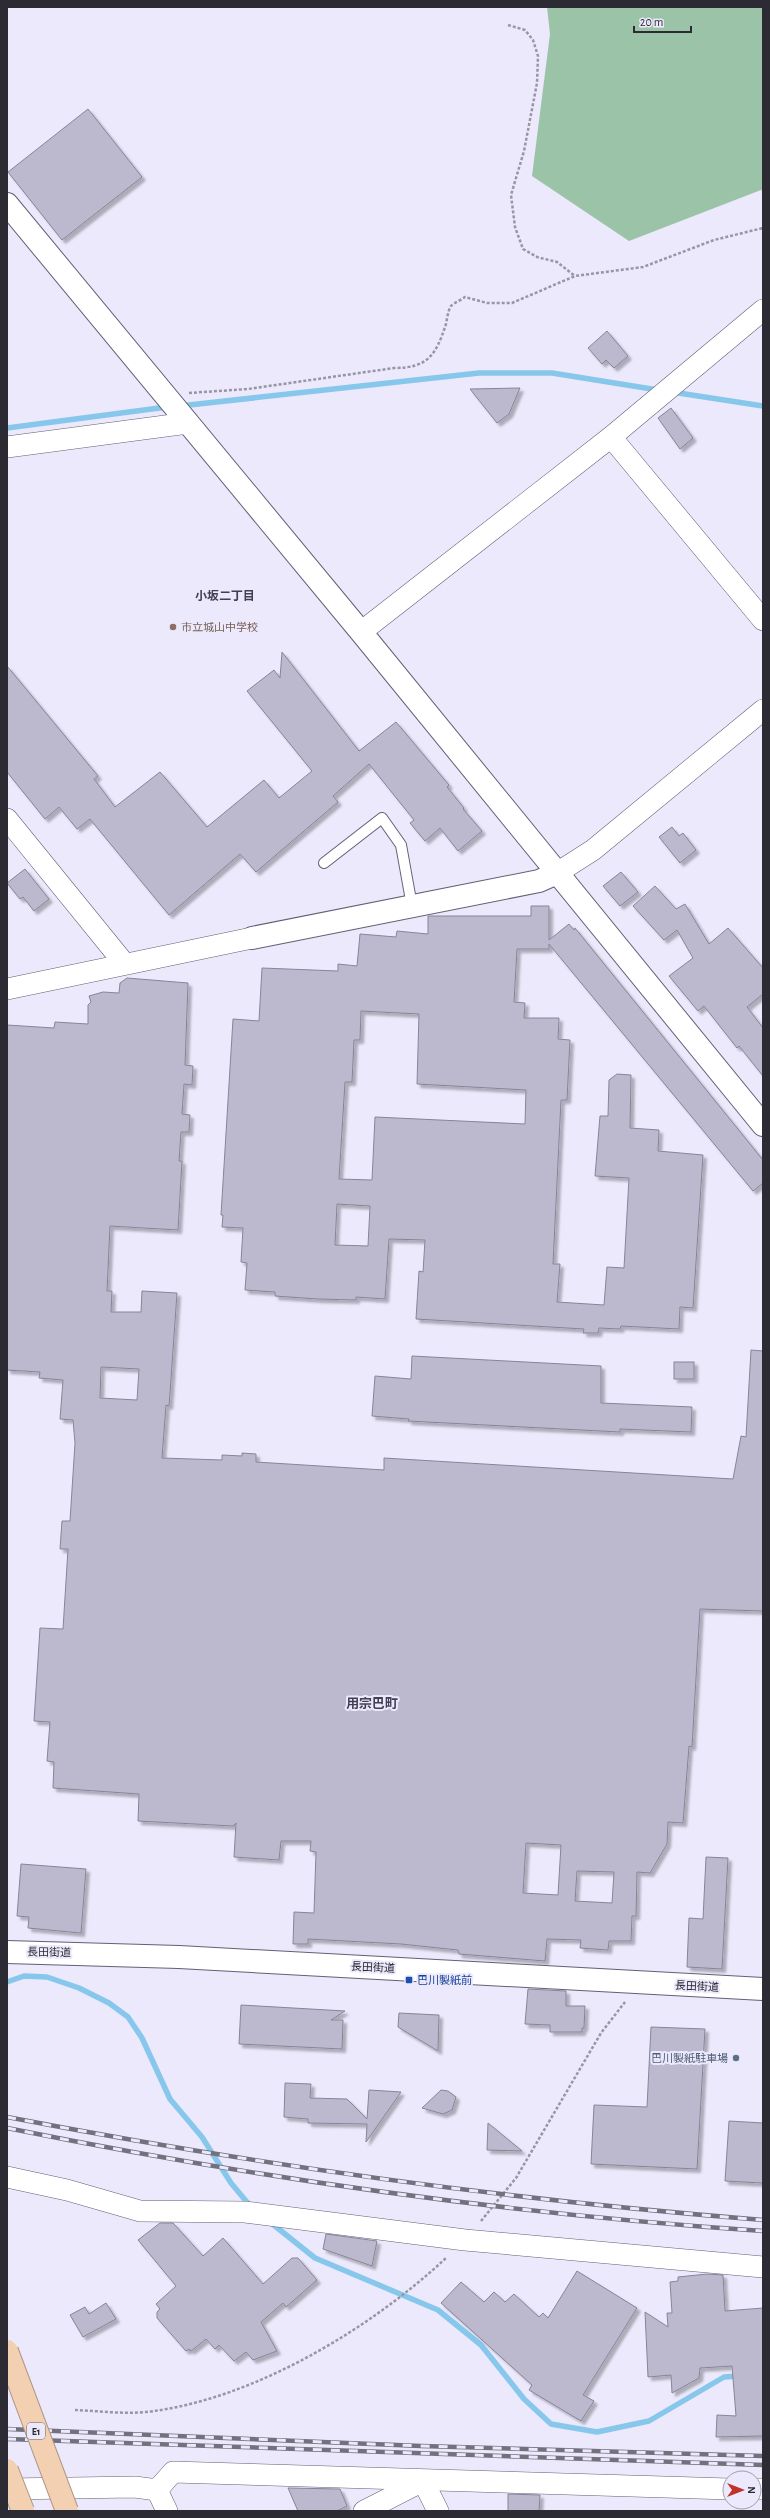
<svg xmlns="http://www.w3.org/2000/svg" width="770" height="2518" font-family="'Alegreya Sans','Noto Sans JP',sans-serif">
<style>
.green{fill:#9bc3a7}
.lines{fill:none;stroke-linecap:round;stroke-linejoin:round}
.stream{stroke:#86c7eb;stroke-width:5.5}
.building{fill:#bcb9cf;stroke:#878499;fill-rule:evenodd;filter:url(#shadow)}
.service-casing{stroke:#626074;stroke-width:12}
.minor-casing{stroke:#626074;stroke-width:22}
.tertiary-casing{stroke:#626074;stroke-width:24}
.secondary-casing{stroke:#626074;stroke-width:24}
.path{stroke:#9896a4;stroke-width:2.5;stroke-dasharray:3 2;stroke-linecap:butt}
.service{stroke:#fff;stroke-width:10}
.minor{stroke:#fff;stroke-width:21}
.tertiary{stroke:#fff;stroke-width:22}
.secondary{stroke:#fff;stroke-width:22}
.rail-casing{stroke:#72717d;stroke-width:4.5}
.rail{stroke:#ebe9fb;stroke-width:3;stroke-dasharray:9;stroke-linecap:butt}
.motorway-bridge-casing{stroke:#ad9685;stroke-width:24;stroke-linecap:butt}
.motorway-bridge{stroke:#f3d0b1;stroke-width:22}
.education-dot{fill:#8d6e63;stroke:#ebe9fb;stroke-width:1.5}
.transit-dot{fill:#1a4fb4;stroke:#ebe9fb;stroke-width:1.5}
.service-dot{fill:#5c6f8a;stroke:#ebe9fb;stroke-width:1.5}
.labels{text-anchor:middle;stroke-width:4;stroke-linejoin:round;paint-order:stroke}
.shield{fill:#ebe9fb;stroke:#656470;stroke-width:1}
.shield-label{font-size:10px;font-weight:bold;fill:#2c2b34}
.education-label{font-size:11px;fill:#785e54;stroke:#ebe9fb;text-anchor:start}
.street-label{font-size:11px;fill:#2c2b34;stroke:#ebe9fb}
.transit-label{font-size:11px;fill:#164399;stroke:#ebe9fb;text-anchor:start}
.service-label{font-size:11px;fill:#4e5e75;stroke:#ebe9fb;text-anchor:end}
.neighbourhood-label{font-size:12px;font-weight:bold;fill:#423f52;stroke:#ebe9fb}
.quarter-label{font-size:13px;font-weight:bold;fill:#423f52;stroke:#ebe9fb}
</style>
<defs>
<filter id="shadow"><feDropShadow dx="3.5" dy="3.5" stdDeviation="1" flood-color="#0004"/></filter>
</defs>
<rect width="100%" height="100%" fill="#ebe9fb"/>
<polygon class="green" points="547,7 763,7 763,191 761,190 629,241 532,176 550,34"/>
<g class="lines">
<g class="stream">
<polyline points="672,392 763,406"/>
<polyline points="180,406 479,373 552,373 658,390"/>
<polyline points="7,428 167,407"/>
<polyline points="7,1982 24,1976 47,1977 79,1988 109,2003 128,2017 142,2038 170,2099 202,2137 231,2183 251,2207"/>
<polyline points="270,2222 315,2258 438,2310 481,2345 524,2399 551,2424 597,2432 649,2421 724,2377 739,2376"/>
</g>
</g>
<g class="building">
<polygon points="88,109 142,177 62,240 8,172"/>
<polygon points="607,331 628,356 614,368 606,360 602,364 588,348"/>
<polygon points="520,388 509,414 497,423 470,389"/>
<polygon points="671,408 693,438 680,449 658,418"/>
<polygon points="282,652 359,751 396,722 449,785 447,787 464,808 463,809 482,831 458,851 440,828 425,841 410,823 414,820 369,764 333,796 338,802 256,872 240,854 169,915 90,819 77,829 59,807 45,819 7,772 7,666 98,776 94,779 115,807 160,772 207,827 264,780 279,798 312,771 247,691 274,670 280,678"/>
<polygon points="672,827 679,836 683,833 696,850 680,863 659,837"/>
<polygon points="25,869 49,899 34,911 23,897 20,899 7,883"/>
<polygon points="621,872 638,892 620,906 603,886"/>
<polygon points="655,886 676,909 685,904 709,944 728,928 763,968 763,994 747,1007 763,1028 763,1076 739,1046 737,1048 704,1006 698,1011 669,976 693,958 677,930 664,940 633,906"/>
<path d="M531 906H549V940L569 924 574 930 575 928 763 1160V1183L753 1191 549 944V949H517L514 1002 525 1003 524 1018H559L558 1039 570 1040 567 1100H561L553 1264H560L557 1302 604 1305 607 1267 624 1268 629 1178 595 1176 600 1116H608L609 1080 617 1074 631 1075 630 1128 659 1130 658 1151 703 1155 693 1308 680 1307 679 1329 621 1326 620 1329 599 1328 598 1333H583L584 1329 416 1319 419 1271 423 1272 425 1240 389 1239 385 1299 356 1297V1300L318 1299 275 1296V1292L245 1290 247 1263 241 1262 243 1228 222 1227 223 1215H221L233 1019 259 1021 262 968 338 971V964L357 966 360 934 396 937 397 931 428 934V916H531ZM361 1011 419 1014 417 1084 526 1090 525 1124 375 1117 372 1180 339 1179 345 1082H352L354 1040H360ZM337 1204 370 1206 368 1246 335 1245Z"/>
<path d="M127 978 188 983 185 1065 193 1066 192 1085 184 1084 182 1114 190 1115 189 1132H181L179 1161H182L178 1230 110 1226 107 1291H112L111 1312H141L142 1291 177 1293 170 1393 169 1406 166 1405 162 1458 222 1460V1455L242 1456V1453L256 1454V1462L384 1470V1458L733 1479 741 1436 746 1437 751 1350 763 1351V1611L700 1609 692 1747 689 1746 683 1823 668 1822 667 1844 650 1873 637 1872 636 1916H632L631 1941H609L608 1950 580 1948 581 1940 547 1939 545 1961 459 1954 458 1950 401 1944 308 1939V1944H293L294 1912 314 1913 316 1852 310 1851 311 1841H281L279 1860 234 1857 236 1823 233 1826 138 1821 139 1794 53 1788 54 1762 47 1761 50 1722 34 1721 40 1628 63 1629 68 1549H60L62 1521H70L75 1443 73 1420 60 1419 63 1380 39 1378 40 1372 7 1370V1025L54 1028 55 1022 88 1024V1005L91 1002 89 996 103 992 119 993 120 983ZM101 1367 139 1369 137 1400 100 1398ZM526 1843 561 1845 558 1895 523 1893ZM577 1871 614 1872 612 1903 575 1901Z"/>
<polygon points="412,1356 601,1366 601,1403 692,1407 691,1432 620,1429 620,1432 408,1421 409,1419 372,1416 375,1376 411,1379"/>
<rect x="674" y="1362" width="20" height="17"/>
<polygon points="706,1857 728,1858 722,1969 687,1967 689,1918 703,1919"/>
<polygon points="21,1864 86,1869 81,1933 28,1928 29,1917 17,1916"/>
<polygon points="528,1989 566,1991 566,2006 585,2006 584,2028 582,2028 582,2032 550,2032 550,2025 525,2024"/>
<polygon points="241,2005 345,2011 331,2020 343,2020 342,2049 239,2044"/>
<polygon points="399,2013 439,2015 438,2051 398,2027"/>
<polygon points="651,2027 705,2029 697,2169 591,2164 594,2105 647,2107"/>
<polygon points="285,2083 311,2084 310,2098 347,2099 367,2119 369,2090 401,2092 366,2142 367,2124 308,2123 308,2119 284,2117"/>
<polygon points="441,2090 448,2091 456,2097 452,2110 443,2114 422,2108"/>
<polygon points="729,2121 763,2123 763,2183 725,2181"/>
<polygon points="488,2123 522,2151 487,2150"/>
<polygon points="160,2223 173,2223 203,2256 223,2238 263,2284 292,2258 298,2258 317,2280 286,2307 283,2303 261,2322 277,2351 253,2360 246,2352 234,2361 219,2345 215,2349 206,2339 191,2351 189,2349 186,2351 157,2318 157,2312 160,2309 156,2304 176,2286 138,2240"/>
<polygon points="326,2234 377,2241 372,2266 323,2249"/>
<polygon points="577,2271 637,2308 583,2395 594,2401 581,2421 529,2390 532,2385 441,2303 461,2282 484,2302 494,2292 505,2302 514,2294 539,2317 543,2313 548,2318"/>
<polygon points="707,2274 723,2275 725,2311 763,2308 763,2436 716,2437 717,2415 736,2416 732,2366 700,2368 699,2378 672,2393 671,2375 648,2377 645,2312 668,2327 667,2313 672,2313 670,2282 678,2281 678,2277"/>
<polygon points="106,2303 116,2319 83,2337 70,2315 85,2307 89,2314"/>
<polygon points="288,2488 340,2489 347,2506 337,2511 298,2511"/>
<polygon points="508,2494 540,2495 539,2511 508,2511"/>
</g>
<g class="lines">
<defs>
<polyline id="service" points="324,863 382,818 401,845 412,906"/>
<g id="minor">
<polyline points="611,437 763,620"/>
<polyline points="7,447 188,423"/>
<polyline points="361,632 611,437 763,310"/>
<polyline points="7,819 124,963"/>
<polyline points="557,873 593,850 763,710"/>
<polyline points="7,989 252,938"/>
<polyline points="7,2177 67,2190 140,2211 245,2212 465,2240 763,2267"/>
<polyline points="7,2489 135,2487 157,2490 173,2472 730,2489"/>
<polyline points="754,2489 763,2489"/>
<polyline points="157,2490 167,2511"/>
<polyline points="364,2511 423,2481 438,2511"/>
</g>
<g id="tertiary">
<polyline points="7,204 361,632 763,1125"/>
<polyline points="252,938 539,881 557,873"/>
</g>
<polyline id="secondary" points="7,1952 179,1957 763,1989"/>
</defs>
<use href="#service" class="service-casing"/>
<use href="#minor" class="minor-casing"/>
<use href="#tertiary" class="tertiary-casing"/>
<use href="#secondary" class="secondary-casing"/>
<g class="path">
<polyline points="508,25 525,30 533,40 538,56 537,83 524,151 511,195 515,227 523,249 537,257 557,262 575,276"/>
<path d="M189 393 248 389 394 368C428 368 436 355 446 324 447 319 448 310 451 306 454 303 461 300 465 297L487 303H512L575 276 643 267 714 240 763 228"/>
<polyline points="481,2221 516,2178 601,2033 625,2002"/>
<path d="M75 2410C101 2411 128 2415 154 2411 257 2397 371 2328 446 2258"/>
</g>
<use href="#service" class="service"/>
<use href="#minor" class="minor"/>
<use href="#tertiary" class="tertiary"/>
<use href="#secondary" class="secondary"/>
<defs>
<g id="rail">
<path d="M7 2117C257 2165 509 2200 763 2220"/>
<path d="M7 2128C256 2178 510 2214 763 2231"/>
<polyline points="7,2429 421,2446 763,2456"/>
<polyline points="7,2439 763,2465"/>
</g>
</defs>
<use href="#rail" class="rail-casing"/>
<use href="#rail" class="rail"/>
<defs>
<g id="motorway-bridge">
<polyline points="7,2351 67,2511"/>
<polyline points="7,2470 23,2511"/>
</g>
</defs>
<use href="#motorway-bridge" class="motorway-bridge-casing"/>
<use href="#motorway-bridge" class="motorway-bridge"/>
</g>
<circle class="education-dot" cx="173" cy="627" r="4"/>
<rect class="transit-dot" x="405" y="1976" width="8" height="8" rx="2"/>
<circle class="service-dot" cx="736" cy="2058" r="4"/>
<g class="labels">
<rect class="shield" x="27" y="2423" width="18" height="16" rx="3"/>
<g class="shield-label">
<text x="36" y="2435">E1</text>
</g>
<g class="education-label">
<text x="181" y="631">市立城山中学校</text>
</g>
<g class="street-label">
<text transform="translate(49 1952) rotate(1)" y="4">長田街道</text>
<text transform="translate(373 1967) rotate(3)" y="4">長田街道</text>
<text transform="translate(697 1986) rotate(3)" y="4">長田街道</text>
</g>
<g class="transit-label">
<text x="417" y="1984">巴川製紙前</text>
</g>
<g class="service-label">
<text x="728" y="2062">巴川製紙駐車場</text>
</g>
<g class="neighbourhood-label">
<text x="225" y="600">小坂二丁目</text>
</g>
<g class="quarter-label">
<text x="372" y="1708">用宗巴町</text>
</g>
</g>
<rect width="770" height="2518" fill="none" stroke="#2c2b34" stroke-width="16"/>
<g transform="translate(742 2490) rotate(90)"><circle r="19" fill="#ebe9fb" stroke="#9f9dab"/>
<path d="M0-3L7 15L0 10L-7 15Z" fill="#c1332a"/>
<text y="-6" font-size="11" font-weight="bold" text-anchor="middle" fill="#2c2b34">N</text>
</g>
<path d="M634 26v6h57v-6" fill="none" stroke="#2c2b34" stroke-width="2"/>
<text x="640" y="26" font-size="12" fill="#2c2b34" stroke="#ebe9fb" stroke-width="3" paint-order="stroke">20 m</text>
</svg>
